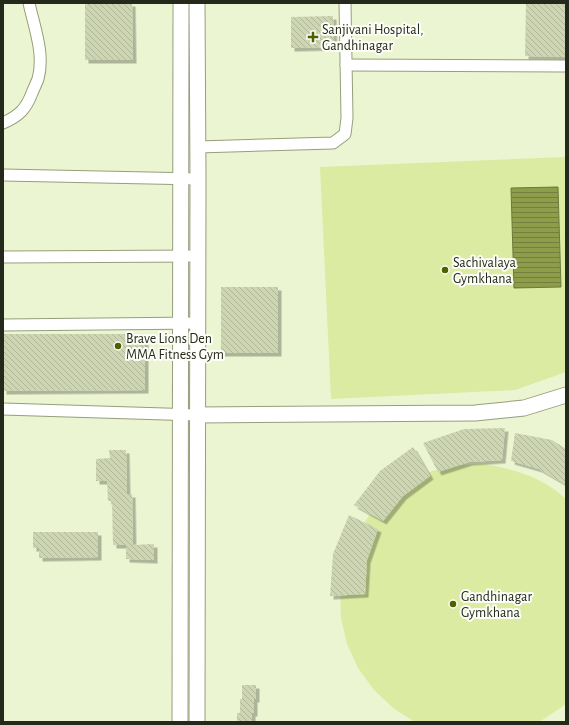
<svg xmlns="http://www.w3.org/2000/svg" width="569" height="725" font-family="'Alegreya Sans',sans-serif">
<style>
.park{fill:#dbeba2}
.water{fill:url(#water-rules);stroke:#6e7a3c}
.building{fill:url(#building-back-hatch);filter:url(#shadow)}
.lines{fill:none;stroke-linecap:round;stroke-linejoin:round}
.street-casing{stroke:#969e7c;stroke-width:13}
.secondary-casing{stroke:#969e7c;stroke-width:17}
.street{stroke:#fff;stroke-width:11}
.secondary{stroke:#fff;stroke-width:15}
.poi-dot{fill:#515f00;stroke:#fcfef7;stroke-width:1.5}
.labels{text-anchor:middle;stroke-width:4;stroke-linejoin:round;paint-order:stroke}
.poi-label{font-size:14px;fill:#25291b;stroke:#fcfef7;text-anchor:start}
</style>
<defs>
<pattern id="water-rules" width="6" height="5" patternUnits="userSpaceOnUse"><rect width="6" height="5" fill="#8d9d4a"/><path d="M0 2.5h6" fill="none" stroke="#73803d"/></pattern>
<pattern id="building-back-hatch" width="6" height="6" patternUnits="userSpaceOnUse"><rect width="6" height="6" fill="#cdd5b2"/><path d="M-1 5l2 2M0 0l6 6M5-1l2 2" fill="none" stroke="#b0b798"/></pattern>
<filter id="shadow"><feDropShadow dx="3.5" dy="3.5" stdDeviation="0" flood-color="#0004"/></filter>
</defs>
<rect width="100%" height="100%" fill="#ecf5d1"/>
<g class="park">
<polygon points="566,157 566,372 515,390 331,399 320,167"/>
<path d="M485 464C516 470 542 477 566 499V704L544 719 538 722H415L393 708 374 690 358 668 347 644 341 618 340 591 354 540 368 517 386 497 408 482 432 471 458 465Z"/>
</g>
<polygon class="water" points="558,187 561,287 514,288 511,188"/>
<g class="building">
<polygon points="85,3 132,3 133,60 85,60"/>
<polygon points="526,3 566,3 566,57 525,56"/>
<polygon points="333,16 334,47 291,48 291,17"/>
<rect x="221" y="287" width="57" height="66"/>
<polygon points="3,334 145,334 145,390 3,391"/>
<polygon points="505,428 502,460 469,462 438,472 423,443 464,429"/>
<polygon points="515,433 552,440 566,449 566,482 565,484 539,469 511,461"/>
<polygon points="413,447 430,476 403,496 383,521 354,505 380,471"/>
<polygon points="109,450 126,450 127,494 132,494 133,545 154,544 154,560 126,559 126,545 113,545 112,501 108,501 107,481 96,481 96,459 110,458"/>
<polygon points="349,515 378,529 367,560 365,594 330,596 333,554"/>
<polygon points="33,532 98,532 98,557 39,558 39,548 33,548"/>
<polygon points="242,685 256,685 256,699 254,699 254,713 252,713 252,722 237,722 237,713 240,713 240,699 242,699"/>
</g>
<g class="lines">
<defs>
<g id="street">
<polyline points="346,65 566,66"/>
<path d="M3 123C19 116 26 109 32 93 34 88 36 84 38 79 45 54 34 27 29 3"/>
<polyline points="198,147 333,143 345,134 347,118 345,3"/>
<polyline points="3,175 198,179"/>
<polyline points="3,257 198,256"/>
<polyline points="3,325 198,323"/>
<polyline points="3,409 197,415"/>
</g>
<g id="secondary">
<polyline points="197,3 198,179 197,722"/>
<polyline points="197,415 475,413 524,408 566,395"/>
<polyline points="180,722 181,3"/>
</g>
</defs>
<use href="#street" class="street-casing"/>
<use href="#secondary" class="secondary-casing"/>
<use href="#street" class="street"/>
<use href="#secondary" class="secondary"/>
</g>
<g class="poi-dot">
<path d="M311 31h4v4h4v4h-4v4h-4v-4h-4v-4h4z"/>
<circle cx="445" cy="270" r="4"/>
<circle cx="118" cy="346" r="4"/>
<circle cx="453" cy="604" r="4"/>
</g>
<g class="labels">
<g class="poi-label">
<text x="322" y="34">Sanjivani Hospital,<tspan x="322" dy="16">Gandhinagar</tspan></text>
<text x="453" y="267">Sachivalaya<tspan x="453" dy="16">Gymkhana</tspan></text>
<text x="126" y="343">Brave Lions Den<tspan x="126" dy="16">MMA Fitness Gym</tspan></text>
<text x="461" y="601">Gandhinagar<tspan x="461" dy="16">Gymkhana</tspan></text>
</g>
</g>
<rect width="569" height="725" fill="none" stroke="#25291b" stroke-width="8"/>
</svg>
